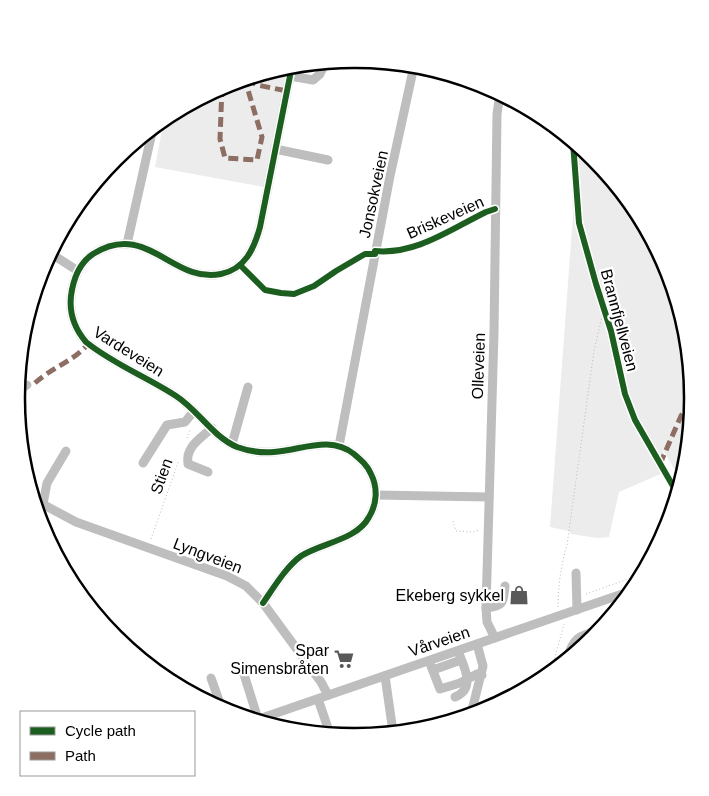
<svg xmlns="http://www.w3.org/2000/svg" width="709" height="796" font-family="Helvetica,sans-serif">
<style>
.green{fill:#ececec}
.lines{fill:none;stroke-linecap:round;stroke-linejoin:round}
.path{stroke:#b9b9b9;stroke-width:1;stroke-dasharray:1 2.5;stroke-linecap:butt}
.minor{stroke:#bebebe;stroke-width:9}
.quiet{stroke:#8d6e63;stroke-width:5;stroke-dasharray:10 5;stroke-linecap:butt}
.cycleway-casing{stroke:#fff;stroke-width:9}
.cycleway{stroke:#1b5e20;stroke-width:6}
.labels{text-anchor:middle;stroke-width:4.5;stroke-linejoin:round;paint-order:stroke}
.street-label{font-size:16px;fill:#000;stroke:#fff}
.poi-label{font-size:16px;fill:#000;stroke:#fff;text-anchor:end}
.rim{fill:none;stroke:#000;stroke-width:2.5}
</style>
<rect width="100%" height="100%" fill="#fff"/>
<g class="green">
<polygon points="296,65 269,188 155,167 164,120 181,111 181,109 225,85 289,66"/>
<polygon points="570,139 594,159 636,210 667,269 686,332 693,398 686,464 681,481 662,448 665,456 663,473 619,492 609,537 597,538 571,534 569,531 550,527 573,215"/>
</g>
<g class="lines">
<g class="path">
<polyline points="187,438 190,430"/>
<polyline points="453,521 456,531 473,532 479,530"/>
<polyline points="151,539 179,460"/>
<polyline points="586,594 642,574"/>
<path d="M558 607C558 586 561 565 567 545L594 351 604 308"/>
<polyline points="551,672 564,624"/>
</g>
<g class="minor">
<polyline points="290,76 313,80 320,74 325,63"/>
<polyline points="275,149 328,160"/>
<polyline points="127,244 153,128"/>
<polyline points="50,253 78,271"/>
<polyline points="17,391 27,385"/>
<polyline points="232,444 248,387"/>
<polyline points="339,446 390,176 414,66"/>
<polyline points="143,463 167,425 185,422 194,411"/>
<path d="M208 472 188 464C185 447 201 438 212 428"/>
<polyline points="376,495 489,497"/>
<polyline points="33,499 76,522 227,576 246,586 263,603 321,682 328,695"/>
<polyline points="43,504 47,483 66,451"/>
<polyline points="576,573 577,610"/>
<path d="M263 603C274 587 286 567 301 556 321 543 357 540 369 517 377 504 378 488 371 474 367 465 361 460 354 454 330 435 302 450 274 452 262 453 248 451 237 447 213 437 198 410 176 396 147 377 113 364 86 342 74 328 69 314 71 296 73 280 78 264 93 254 147 220 172 284 221 274 245 269 254 249 260 227L292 66"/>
<path d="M486 608C504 606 503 603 505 586"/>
<polyline points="495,638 487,622 486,608 494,332 497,114 500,94"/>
<polyline points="127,646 127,647"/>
<path d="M567 659C573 639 578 635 599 631"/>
<polyline points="431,666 440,689 460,683 477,674 482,675"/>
<polyline points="242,668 258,719"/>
<polyline points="433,670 461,660"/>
<polyline points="385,676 393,732"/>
<polyline points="211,678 222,709"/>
<path d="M455 697C477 688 463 665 458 651"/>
<polyline points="318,699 330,734"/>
<polyline points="471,714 483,666 477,644"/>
<polyline points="256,720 631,591"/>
</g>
<g class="quiet">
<polyline points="247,79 257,85 287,91"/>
<polyline points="222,87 220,139 225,158 257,160 262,137 245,80"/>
<path d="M35 383C51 368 74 361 88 344"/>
<polyline points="660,464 681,416 693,398"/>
</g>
<defs>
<g id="cycleway">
<polyline points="573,142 579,223 596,284 611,331 625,394 635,420 677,493"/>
<path d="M375 251C416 255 451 229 486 212L495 209"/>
<polyline points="240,265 265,290 281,293 294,294 314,286 336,271 365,254 375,254"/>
<path d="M263 603C274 587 286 567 301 556 321 543 357 540 369 517 377 504 378 488 371 474 367 465 361 460 354 454 330 435 302 450 274 452 262 453 248 451 237 447 213 437 198 410 176 396 147 377 113 364 86 342 74 328 69 314 71 296 73 280 78 264 93 254 147 220 172 284 221 274 245 269 254 249 260 227L292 66"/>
</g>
</defs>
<use href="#cycleway" class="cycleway-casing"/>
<use href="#cycleway" class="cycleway"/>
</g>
<defs>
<symbol id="shop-bare" viewBox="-9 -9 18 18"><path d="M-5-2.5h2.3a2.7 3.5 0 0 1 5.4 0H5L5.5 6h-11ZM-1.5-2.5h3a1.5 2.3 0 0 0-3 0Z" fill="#595959" stroke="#fff" stroke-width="2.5" paint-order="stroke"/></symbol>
<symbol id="supermarket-bare" viewBox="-9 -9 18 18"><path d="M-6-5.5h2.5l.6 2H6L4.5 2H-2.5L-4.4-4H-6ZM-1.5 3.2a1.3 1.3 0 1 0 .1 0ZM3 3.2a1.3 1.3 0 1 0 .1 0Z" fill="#595959" stroke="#fff" stroke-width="2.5" paint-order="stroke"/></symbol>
</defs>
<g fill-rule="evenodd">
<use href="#shop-bare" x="505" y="581" width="28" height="28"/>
<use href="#supermarket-bare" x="330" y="645" width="28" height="28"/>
</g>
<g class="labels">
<g class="street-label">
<text transform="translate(373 194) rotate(-78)" y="6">Jonsokveien</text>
<text transform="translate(445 217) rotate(-24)" y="6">Briskeveien</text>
<text transform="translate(620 320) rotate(75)" y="6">Brannfjellveien</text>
<text transform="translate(129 351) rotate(32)" y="6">Vardeveien</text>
<text transform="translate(478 366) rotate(-88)" y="6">Olleveien</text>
<text transform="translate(161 476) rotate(-70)" y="6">Stien</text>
<text transform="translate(208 555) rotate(21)" y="6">Lyngveien</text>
<text transform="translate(439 641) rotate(-19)" y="6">Vårveien</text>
</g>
<g class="poi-label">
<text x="504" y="601">Ekeberg sykkel</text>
<text x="329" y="656">Spar<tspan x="329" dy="18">Simensbråten</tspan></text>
</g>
</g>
<path d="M0 0H709V796H0ZM354 68H355A329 329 0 0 1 684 397V399A329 329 0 0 1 355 728H354A329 329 0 0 1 25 399V397A329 329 0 0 1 354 68Z" fill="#fff" fill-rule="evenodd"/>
<path class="rim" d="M354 68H355A329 329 0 0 1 684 397V399A329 329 0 0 1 355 728H354A329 329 0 0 1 25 399V397A329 329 0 0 1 354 68Z"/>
<rect x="20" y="711" width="175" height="65" fill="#ffffff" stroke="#999999"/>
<rect x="30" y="727" width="25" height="8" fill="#1b5e20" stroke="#999999"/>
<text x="65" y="736" font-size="15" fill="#000000">Cycle path</text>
<rect x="30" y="752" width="25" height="8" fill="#8d6e63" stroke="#999999"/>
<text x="65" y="761" font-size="15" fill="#000000">Path</text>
</svg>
